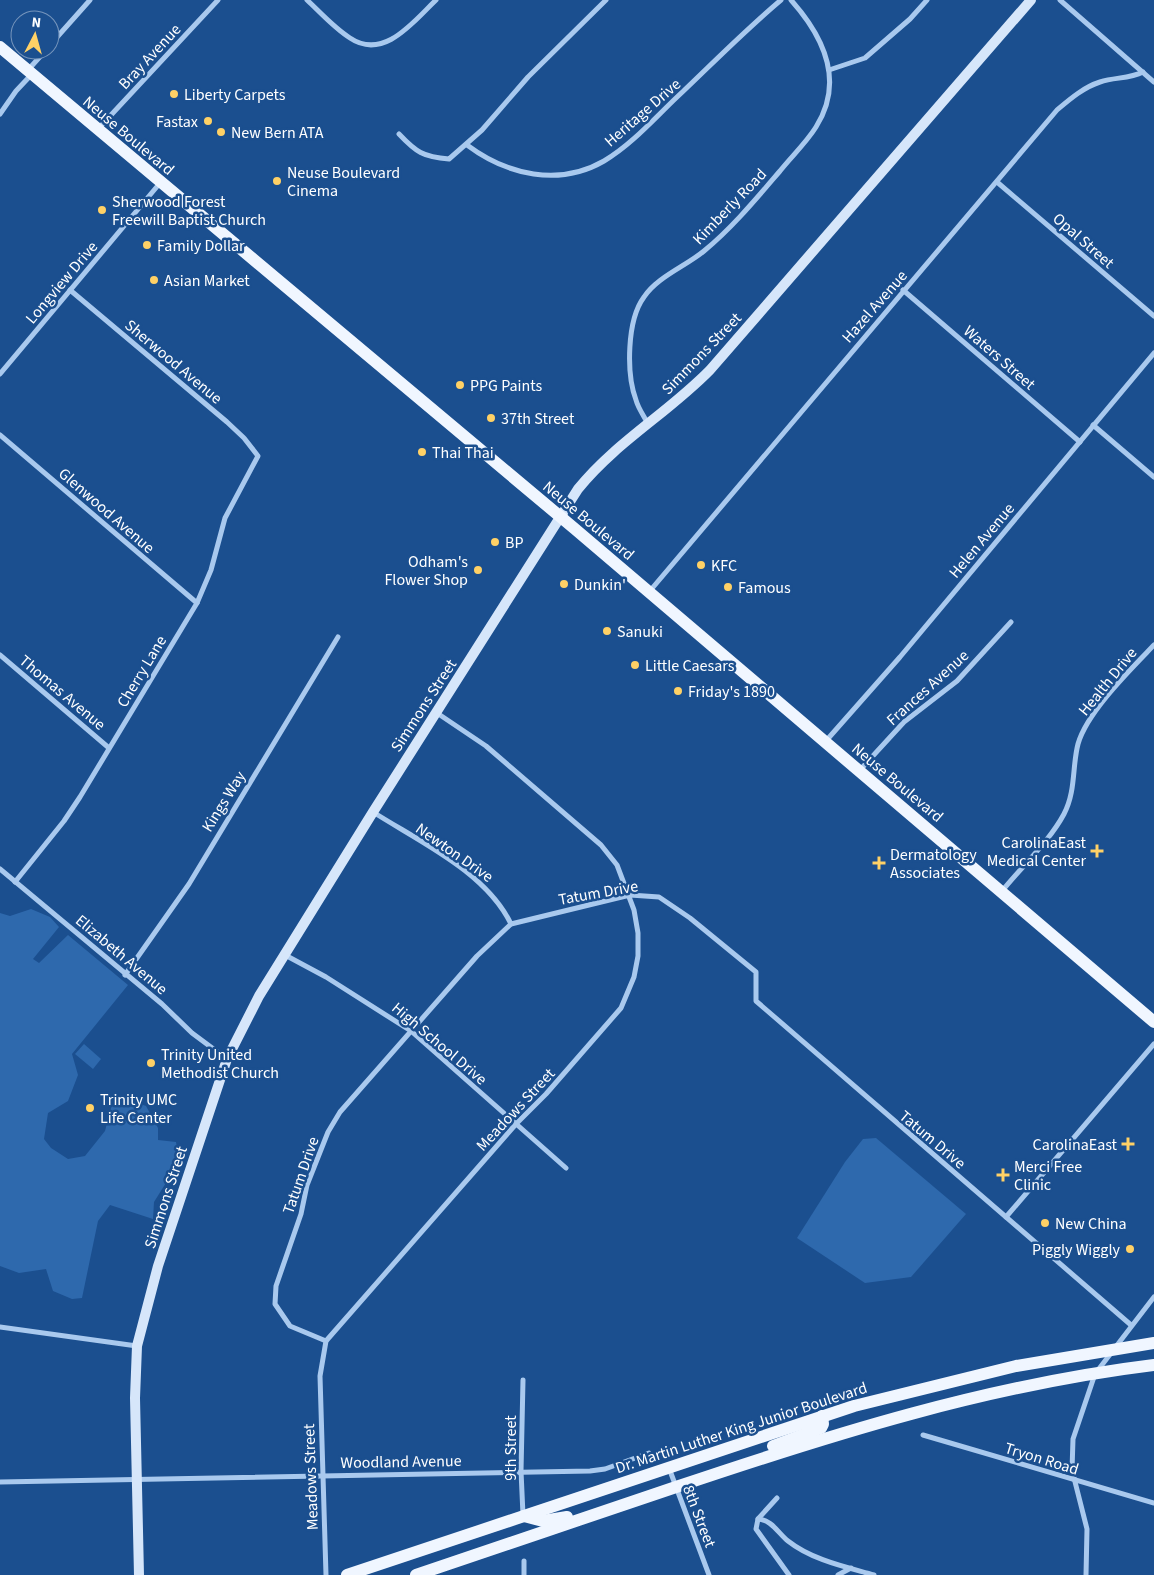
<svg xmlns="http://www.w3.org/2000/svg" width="1154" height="1575" font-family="'Source Sans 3',sans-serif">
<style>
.green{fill:#2e69ad}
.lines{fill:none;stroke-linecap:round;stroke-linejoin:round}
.street{stroke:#a9c9ee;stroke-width:5}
.secondary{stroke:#d6e6fa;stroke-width:10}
.primary{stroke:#f0f6ff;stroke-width:12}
.poi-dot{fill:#ffd166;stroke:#1b4f8f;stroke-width:2}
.labels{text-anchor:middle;stroke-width:5;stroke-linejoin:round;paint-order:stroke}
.street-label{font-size:16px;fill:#fff;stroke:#1b4f8f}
.poi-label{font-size:16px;fill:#fff;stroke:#1b4f8f;text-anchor:start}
</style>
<rect width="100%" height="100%" fill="#1b4f8f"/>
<g class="green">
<polygon points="31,909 50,917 59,927 33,959 39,963 68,935 128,985 72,1054 78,1075 68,1101 48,1113 44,1139 51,1148 68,1159 85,1156 105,1131 112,1104 125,1098 146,1106 158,1128 158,1140 176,1142 179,1162 154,1202 153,1219 110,1205 98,1221 82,1298 72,1299 53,1291 46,1269 19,1273 0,1266 0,913 10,916"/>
<polygon points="84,1044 101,1059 93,1069 75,1054"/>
<polygon points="876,1138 966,1214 911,1277 865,1283 797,1238 845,1162 863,1139"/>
</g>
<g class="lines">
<g class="street">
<path d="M307 0C320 12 334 28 350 38 384 61 414 21 436 0"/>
<polyline points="1060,0 1154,82"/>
<polyline points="50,45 90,0"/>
<polyline points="28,70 46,50"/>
<polyline points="829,70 865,58 910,19 927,0"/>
<polyline points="0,114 16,91 32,74"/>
<polyline points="98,129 218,0"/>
<path d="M399 134C416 152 423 157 449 159L482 130 528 77 606 0"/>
<path d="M467 145C507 175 559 187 604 161 631 145 653 120 676 98 711 65 744 31 781 0"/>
<polyline points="997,182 1154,316"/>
<polyline points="903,290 1080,442"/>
<polyline points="0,374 160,183"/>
<path d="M648 424C644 416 638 408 636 400 626 373 627 320 644 297 657 277 686 266 704 251 732 228 756 199 780 171 791 157 806 143 816 127 845 81 824 37 791 0"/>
<polyline points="1093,425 1154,477"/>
<polyline points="0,435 197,603"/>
<path d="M649 592 1057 110C1070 99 1084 87 1100 82 1115 77 1129 79 1143 72"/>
<polyline points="0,655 109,748"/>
<polyline points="825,742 900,657 1154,353"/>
<polyline points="860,770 904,722 957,681 1011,622"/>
<path d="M373 812C420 842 486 872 511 924"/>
<polyline points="0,869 162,1004 192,1033 227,1059"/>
<polyline points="15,882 64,821 80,797 197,603 211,570 225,518 258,456 244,438 227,422 70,290"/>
<path d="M1002 891C1022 866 1049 842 1064 814 1076 791 1072 767 1078 744 1087 712 1131 669 1154 645"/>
<polyline points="285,955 326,977 411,1031 566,1168"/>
<polyline points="125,975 189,884 338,637"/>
<polyline points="1006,1217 1154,1044"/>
<polyline points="0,1327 137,1346"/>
<polyline points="326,1341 290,1326 275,1304 276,1286 301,1214 307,1185 328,1132 340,1112 477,956 511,924 630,895 659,897 690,918 756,972 756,1001 1131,1325"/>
<polyline points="523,1380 521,1471 523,1515"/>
<polyline points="923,1435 1154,1503"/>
<polyline points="669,1468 709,1575"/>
<polyline points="0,1482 590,1471 605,1469 649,1453"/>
<polyline points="777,1498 758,1519 756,1529 789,1575"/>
<path d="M758 1519C772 1520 778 1533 788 1541 812 1560 846 1567 874 1575"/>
<polyline points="524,1561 524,1575"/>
<polyline points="326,1575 320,1376 326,1341 516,1124 546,1094 621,1008 634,977 638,956 638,933 634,910 617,865 601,845 486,746 437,713"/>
<polyline points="838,1575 851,1568"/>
<polyline points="1086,1575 1087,1529 1072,1470 1073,1439 1095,1374 1154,1297"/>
</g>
<path class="secondary" d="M139 1575 135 1398 137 1346 158 1266 227 1059 259 996 373 812 578 489C616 442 668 413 710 370L1031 0"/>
<g class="primary">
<polyline points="0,47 575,529 1154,1022"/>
<polyline points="773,1446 821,1428 823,1424 822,1416"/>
<polyline points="524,1516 543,1521 567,1517"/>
<polyline points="347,1575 854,1406 1016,1366 1154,1343"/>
<path d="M416 1575C503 1546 589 1516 676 1487 833 1434 989 1385 1154 1365"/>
</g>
</g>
<g class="poi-dot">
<circle cx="174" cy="94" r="5"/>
<circle cx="208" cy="121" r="5"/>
<circle cx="221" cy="132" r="5"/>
<circle cx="277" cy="181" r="5"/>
<circle cx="102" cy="210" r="5"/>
<circle cx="147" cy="245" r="5"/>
<circle cx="154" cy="280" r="5"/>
<circle cx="460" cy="385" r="5"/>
<circle cx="491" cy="418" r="5"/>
<circle cx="422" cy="452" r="5"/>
<circle cx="495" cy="542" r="5"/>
<circle cx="701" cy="565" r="5"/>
<circle cx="478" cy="570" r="5"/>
<circle cx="564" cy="584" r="5"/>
<circle cx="728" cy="587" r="5"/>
<circle cx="607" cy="631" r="5"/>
<circle cx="635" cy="665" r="5"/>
<circle cx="678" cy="691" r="5"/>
<path d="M1094.5 843.5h5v5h5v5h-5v5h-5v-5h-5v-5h5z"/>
<path d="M876.5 855.5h5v5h5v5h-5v5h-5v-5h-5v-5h5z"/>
<circle cx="151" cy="1063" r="5"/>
<circle cx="90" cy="1108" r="5"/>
<path d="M1125.5 1136.5h5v5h5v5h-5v5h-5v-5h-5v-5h5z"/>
<path d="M1000.5 1167.5h5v5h5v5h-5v5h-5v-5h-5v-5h5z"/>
<circle cx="1045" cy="1223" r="5"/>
<circle cx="1130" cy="1249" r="5"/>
</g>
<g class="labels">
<g class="street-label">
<text transform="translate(149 56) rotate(-47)" y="6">Bray Avenue</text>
<text transform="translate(642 112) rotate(-41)" y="6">Heritage Drive</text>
<text transform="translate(129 135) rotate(40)" y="6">Neuse Boulevard</text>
<text transform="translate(729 206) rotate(-46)" y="6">Kimberly Road</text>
<text transform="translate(1084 240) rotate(41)" y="6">Opal Street</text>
<text transform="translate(61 282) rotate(-50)" y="6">Longview Drive</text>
<text transform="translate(874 306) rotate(-49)" y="6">Hazel Avenue</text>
<text transform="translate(701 353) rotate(-46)" y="6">Simmons Street</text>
<text transform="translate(1000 357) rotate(41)" y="6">Waters Street</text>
<text transform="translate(174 361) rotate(40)" y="6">Sherwood Avenue</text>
<text transform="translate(107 510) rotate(41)" y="6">Glenwood Avenue</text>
<text transform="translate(589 520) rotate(40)" y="6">Neuse Boulevard</text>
<text transform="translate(981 540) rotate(-50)" y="6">Helen Avenue</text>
<text transform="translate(141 671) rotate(-59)" y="6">Cherry Lane</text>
<text transform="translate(1107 681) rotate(-51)" y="6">Health Drive</text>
<text transform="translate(927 687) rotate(-42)" y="6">Frances Avenue</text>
<text transform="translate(63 692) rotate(40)" y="6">Thomas Avenue</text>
<text transform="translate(423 705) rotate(-57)" y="6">Simmons Street</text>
<text transform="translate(898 782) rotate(40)" y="6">Neuse Boulevard</text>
<text transform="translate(223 801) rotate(-58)" y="6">Kings Way</text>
<text transform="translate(455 852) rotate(35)" y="6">Newton Drive</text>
<text transform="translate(598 892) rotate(-10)" y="6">Tatum Drive</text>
<text transform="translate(122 954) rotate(40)" y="6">Elizabeth Avenue</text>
<text transform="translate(440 1043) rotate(40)" y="6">High School Drive</text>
<text transform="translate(515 1109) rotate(-47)" y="6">Meadows Street</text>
<text transform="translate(933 1139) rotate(40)" y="6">Tatum Drive</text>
<text transform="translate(300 1175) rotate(-71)" y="6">Tatum Drive</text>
<text transform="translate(165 1197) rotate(-72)" y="6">Simmons Street</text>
<text transform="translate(741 1427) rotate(-18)" y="6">Dr. Martin Luther King Junior Boulevard</text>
<text transform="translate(510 1448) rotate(-90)" y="6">9th Street</text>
<text transform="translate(1042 1458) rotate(17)" y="6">Tryon Road</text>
<text transform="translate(401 1461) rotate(-1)" y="6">Woodland Avenue</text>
<text transform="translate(310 1477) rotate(-92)" y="6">Meadows Street</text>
<text transform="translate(700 1516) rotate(69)" y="6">8th Street</text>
</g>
<g class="poi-label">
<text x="184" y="100">Liberty Carpets</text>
<text x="198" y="127" text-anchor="end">Fastax</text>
<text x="231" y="138">New Bern ATA</text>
<text x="287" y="178">Neuse Boulevard<tspan x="287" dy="18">Cinema</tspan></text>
<text x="112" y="207">Sherwood Forest<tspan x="112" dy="18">Freewill Baptist Church</tspan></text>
<text x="157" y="251">Family Dollar</text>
<text x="164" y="286">Asian Market</text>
<text x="470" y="391">PPG Paints</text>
<text x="501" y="424">37th Street</text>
<text x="432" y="458">Thai Thai</text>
<text x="505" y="548">BP</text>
<text x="468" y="567" text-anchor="end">Odham's<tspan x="468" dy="18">Flower Shop</tspan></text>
<text x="711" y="571">KFC</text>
<text x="574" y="590">Dunkin'</text>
<text x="738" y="593">Famous</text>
<text x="617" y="637">Sanuki</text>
<text x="645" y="671">Little Caesars</text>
<text x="688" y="697">Friday's 1890</text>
<text x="1086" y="848" text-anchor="end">CarolinaEast<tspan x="1086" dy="18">Medical Center</tspan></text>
<text x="890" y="860">Dermatology<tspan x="890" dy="18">Associates</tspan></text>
<text x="161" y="1060">Trinity United<tspan x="161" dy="18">Methodist Church</tspan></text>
<text x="100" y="1105">Trinity UMC<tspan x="100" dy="18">Life Center</tspan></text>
<text x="1117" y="1150" text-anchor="end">CarolinaEast</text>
<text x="1014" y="1172">Merci Free<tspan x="1014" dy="18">Clinic</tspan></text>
<text x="1055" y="1229">New China</text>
<text x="1120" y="1255" text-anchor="end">Piggly Wiggly</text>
</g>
</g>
<g transform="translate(35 35) rotate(6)"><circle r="24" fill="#1b4f8f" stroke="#7695bc"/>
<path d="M0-4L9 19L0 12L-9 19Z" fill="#ffd166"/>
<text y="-8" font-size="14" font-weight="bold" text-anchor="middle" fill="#ffffff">N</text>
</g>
</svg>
